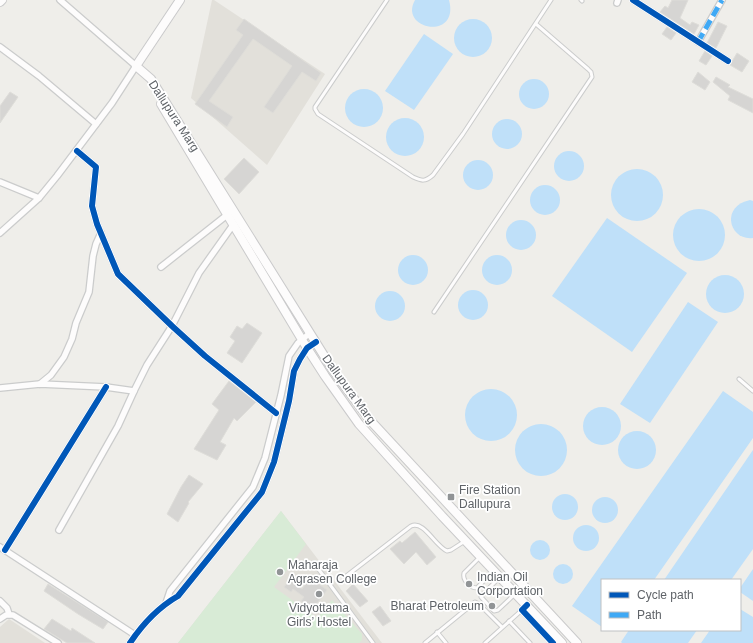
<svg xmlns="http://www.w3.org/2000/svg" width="753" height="643" font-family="Arial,sans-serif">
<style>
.education{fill:#e2e0da}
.green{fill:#d8ebd6}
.water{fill:#bfe0f9}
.building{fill:#d6d5d3;stroke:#deddd9}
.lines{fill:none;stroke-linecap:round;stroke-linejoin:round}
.lane-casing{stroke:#cbcccc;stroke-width:5}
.street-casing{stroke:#cbcccc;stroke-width:8}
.secondary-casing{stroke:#cacacb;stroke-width:10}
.lane{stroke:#fdfcfc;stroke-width:3}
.street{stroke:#fdfcfc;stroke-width:5.5}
.secondary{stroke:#fdfcfc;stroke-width:8}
.quiet{stroke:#3fa9f5;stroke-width:5;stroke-dasharray:10 5;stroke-linecap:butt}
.cycleway-casing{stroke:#fff;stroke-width:8}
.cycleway{stroke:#0057b8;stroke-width:6}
.poi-dot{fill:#919496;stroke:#fff;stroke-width:1.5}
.labels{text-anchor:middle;stroke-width:3.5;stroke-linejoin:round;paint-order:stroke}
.street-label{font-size:12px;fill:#5f6368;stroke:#fff}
.poi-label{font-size:12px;fill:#5f6368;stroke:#fff;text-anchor:start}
</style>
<rect width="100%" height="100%" fill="#efeeea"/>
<g class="education">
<polygon points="212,0 214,0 325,74 267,165 191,98"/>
<polygon points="281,511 382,643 178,643"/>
<polygon points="9,619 45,643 0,643 0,627"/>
</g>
<polygon class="green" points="281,511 306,544 274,587 317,618 332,600 362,634 362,640 359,643 178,643"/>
<g class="water">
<path d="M415 0H449C460 41 398 30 415 0Z"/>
<circle cx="473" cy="38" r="19"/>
<polygon points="424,34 453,54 414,110 385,91"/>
<circle cx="534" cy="94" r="15"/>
<circle cx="364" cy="108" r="19"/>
<circle cx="405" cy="137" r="19"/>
<circle cx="507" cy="134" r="15"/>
<circle cx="569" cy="166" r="15"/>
<circle cx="478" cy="175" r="15"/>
<circle cx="637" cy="195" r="26"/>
<circle cx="545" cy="200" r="15"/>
<path d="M750 200 753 201V238C729 241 720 206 750 200Z"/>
<circle cx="699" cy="235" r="26"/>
<polygon points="607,218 687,273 632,352 552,296"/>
<circle cx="521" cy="235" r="15"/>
<circle cx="497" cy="270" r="15"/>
<circle cx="413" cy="270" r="15"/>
<circle cx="725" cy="294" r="19"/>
<circle cx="473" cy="305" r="15"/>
<circle cx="390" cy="306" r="15"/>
<polygon points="688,302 718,322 650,423 620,404"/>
<circle cx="491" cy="415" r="26"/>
<polygon points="723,391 753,412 753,438 654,580 602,580 602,627 572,606"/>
<circle cx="602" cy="426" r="19"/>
<circle cx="541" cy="450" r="26"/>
<circle cx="637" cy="450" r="19"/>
<polygon points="753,450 753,549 731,580 664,580"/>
<circle cx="565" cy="507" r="13"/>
<circle cx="605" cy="510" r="13"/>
<circle cx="586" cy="538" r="13"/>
<circle cx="540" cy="550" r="10"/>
<circle cx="563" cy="574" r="10"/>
<polygon points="753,569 753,601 740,592 740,588"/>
<polygon points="740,609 753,617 753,643 701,643 710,630 740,630"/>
<polygon points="629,630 697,630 688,643 622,643 621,642"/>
</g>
<g class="building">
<polygon points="672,0 688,0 680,18 690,25 692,22 699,25 694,34 660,12 665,6 668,8"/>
<polygon points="244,19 321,73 316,81 302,72 273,113 264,107 292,66 253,39 209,101 233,117 227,127 195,104 243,35 236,30"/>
<polygon points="718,22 727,26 716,48 707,43"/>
<polygon points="667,27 676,33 671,40 662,34"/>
<polygon points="705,51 712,56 706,65 699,61"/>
<polygon points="737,53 749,61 742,72 730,65"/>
<polygon points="698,72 710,82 705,90 692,82"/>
<polygon points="716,77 730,85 728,87 753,99 753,113 728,100 730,96 713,82"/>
<polygon points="10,92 18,97 0,123 0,106"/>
<polygon points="244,158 259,172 239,194 224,179"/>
<polygon points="247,323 262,333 242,363 227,353 235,341 230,337 237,326 242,329"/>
<polygon points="229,381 256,402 237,421 234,418 220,442 226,445 217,460 194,449 219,410 212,404"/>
<polygon points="189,475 203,484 188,502 189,503 178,522 167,514 181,487"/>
<polygon points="415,532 436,557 427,565 416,552 404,564 390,549 400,541 402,543"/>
<polygon points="310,578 327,590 313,609 301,601 304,597 293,589 291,592 284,587 290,580 302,589"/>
<polygon points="48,584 108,622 103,629 78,614 44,591"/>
<polygon points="353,584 368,601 360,607 346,591"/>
<polygon points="380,606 391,621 383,626 372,612"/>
<polygon points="52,619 71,631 72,628 95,643 67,643 44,629"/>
</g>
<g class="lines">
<defs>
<g id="lane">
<path d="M387 0 315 107V109L318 114 413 177C422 181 425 182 433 175L463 134 551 0"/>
<polyline points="581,0 582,1"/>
<polyline points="434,312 592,77 591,72 588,69 536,24"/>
<polyline points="739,379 753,391"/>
<path d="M480 557 464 573C462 580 470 588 477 588L493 571"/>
<polyline points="314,563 373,643"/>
<path d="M345 577 411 526C424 520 435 546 447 551L451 550 465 541"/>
<polyline points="499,578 483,594 481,597 494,611 498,610 515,594"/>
<polyline points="509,621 530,643"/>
<polyline points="437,632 446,643"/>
<polyline points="425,643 475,602 480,605 502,627"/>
<polyline points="485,643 522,610"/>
</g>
<g id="street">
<polyline points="633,0 728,61"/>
<polyline points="617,3 618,0"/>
<polyline points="698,42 722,0"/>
<polyline points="0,47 39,76 96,124"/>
<polyline points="77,151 96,167 92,206 97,224 118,274 172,326 205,356 276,413"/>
<polyline points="0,182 39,198"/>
<polyline points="0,233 39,198 57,176 112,103 136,66 60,0"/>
<polyline points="161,267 227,215"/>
<polyline points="40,384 51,375 64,357 72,339 76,323 89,292 93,256 96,244 101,233"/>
<polyline points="0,388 40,384 106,387 134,391 147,365 172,326 199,273 233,225"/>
<polyline points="59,530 118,426 134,391"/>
<polyline points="0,547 135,635"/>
<polyline points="5,550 106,387"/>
<polyline points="0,601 7,608 9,614"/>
<polyline points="166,603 170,591 253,487 265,458 281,395 289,356 298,343 310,333"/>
<polyline points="527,605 522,610 523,611 553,643"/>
<polyline points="0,619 6,615 13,615 58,643"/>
<path d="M130 643C142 625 159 607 178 596L262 492 274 462 289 401 294 371 300 359 307 348 316 342"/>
</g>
<g id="secondary">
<polyline points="180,0 136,66 151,79 333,370 369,419 577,643"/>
<polyline points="0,2 2,0"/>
<polyline points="161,104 307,348 325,376 359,424 442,516 562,643"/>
</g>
</defs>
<use href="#lane" class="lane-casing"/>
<use href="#street" class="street-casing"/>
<use href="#secondary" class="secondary-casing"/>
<use href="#lane" class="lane"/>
<use href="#street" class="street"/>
<use href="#secondary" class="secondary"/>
<polyline class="quiet" points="698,42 722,0"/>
<defs>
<g id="cycleway">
<polyline points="633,0 728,61"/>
<polyline points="77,151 96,167 92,206 97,224 118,274 172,326 205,356 276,413"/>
<polyline points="5,550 106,387"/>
<polyline points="527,605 522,610 523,611 553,643"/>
<path d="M130 643C142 625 159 607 178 596L262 492 274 462 289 401 294 371 300 359 307 348 316 342"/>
</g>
</defs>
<use href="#cycleway" class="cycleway-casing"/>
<use href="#cycleway" class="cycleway"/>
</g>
<g class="poi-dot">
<rect x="447" y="493" width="8" height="8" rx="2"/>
<circle cx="280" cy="572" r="4"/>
<circle cx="469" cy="584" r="4"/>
<circle cx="319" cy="594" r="4"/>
<circle cx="492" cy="606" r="4"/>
</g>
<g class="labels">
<g class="street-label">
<text transform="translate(174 116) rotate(57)" y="4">Dallupura Marg</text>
<text transform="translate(349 389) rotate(54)" y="4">Dallupura Marg</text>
</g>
<g class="poi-label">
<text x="459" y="494">Fire Station<tspan x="459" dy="14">Dallupura</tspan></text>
<text x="288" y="569">Maharaja<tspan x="288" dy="14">Agrasen College</tspan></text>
<text x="477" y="581">Indian Oil<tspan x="477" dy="14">Corportation</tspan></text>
<text x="484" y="610" text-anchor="end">Bharat Petroleum</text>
<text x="319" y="612" text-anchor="middle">Vidyottama<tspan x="319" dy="14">Girls’ Hostel</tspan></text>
</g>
</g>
<rect x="601" y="579" width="140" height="52" fill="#ffffff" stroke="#bfc1c3"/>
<rect x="609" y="592" width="20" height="6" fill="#0057b8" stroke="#bfc1c3"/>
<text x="637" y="599" font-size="12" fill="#5f6368">Cycle path</text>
<rect x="609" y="612" width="20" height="6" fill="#3fa9f5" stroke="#bfc1c3"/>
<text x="637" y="619" font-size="12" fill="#5f6368">Path</text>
</svg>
